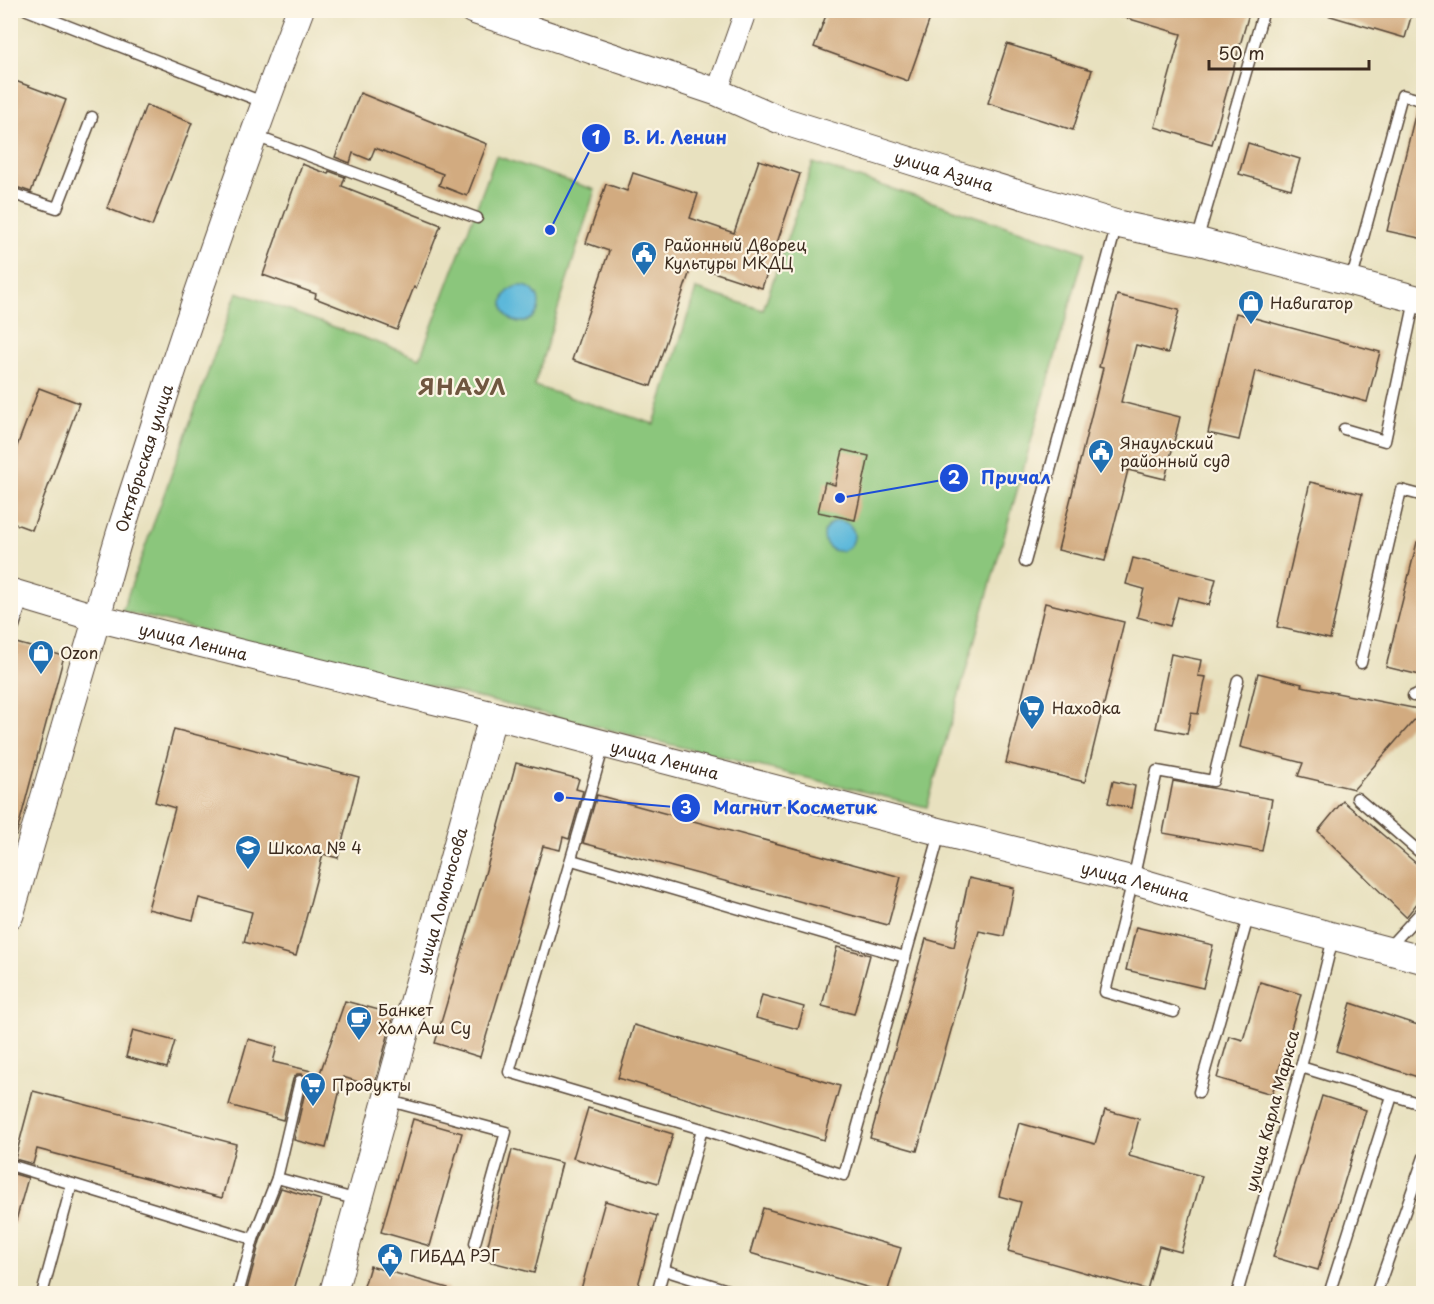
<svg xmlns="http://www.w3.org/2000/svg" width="1434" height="1304" font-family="'Playpen Sans',sans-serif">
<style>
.green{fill:#8bc67b;stroke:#63784c;stroke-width:1.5}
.water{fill:#5cb8da;stroke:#4c717c;stroke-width:1.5}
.building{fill:#d2ab80}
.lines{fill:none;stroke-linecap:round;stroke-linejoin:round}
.service-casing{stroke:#554536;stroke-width:13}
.minor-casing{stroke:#554536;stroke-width:23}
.tertiary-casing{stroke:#554536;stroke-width:29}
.service{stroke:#fff;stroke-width:10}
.minor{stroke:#fff;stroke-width:21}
.tertiary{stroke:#fff;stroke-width:27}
.labels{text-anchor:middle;stroke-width:4.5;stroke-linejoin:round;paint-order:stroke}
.street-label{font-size:16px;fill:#3b2a1e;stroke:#fcf5e5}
.poi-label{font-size:16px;fill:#3b2a1e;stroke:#fcf5e5;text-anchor:start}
.district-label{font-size:22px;font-weight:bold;letter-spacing:1.5px;fill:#705740;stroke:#fcf5e5}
.leader{fill:none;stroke:#1d4ed8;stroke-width:2}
.callout-dot{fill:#1d4ed8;stroke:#fcf5e5;stroke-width:2}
.mark-label{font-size:18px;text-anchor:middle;font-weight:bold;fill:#fff}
.callout-label{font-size:18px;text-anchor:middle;font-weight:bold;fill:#1d4ed8;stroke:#fcf5e5;stroke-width:4.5;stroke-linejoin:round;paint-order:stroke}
</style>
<rect width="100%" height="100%" fill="#fcf5e5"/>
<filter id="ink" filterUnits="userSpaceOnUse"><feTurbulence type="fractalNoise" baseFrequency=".0167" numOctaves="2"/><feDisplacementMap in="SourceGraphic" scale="12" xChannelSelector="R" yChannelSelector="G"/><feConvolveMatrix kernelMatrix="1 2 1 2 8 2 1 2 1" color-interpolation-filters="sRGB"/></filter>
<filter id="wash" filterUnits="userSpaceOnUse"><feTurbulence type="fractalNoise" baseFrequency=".008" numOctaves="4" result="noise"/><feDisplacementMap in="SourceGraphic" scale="24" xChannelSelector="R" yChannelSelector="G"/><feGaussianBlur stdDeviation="1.35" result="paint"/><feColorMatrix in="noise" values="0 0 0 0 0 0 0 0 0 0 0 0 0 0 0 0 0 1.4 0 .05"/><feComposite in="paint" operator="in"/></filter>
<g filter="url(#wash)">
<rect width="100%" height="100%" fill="#e8e1bf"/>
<polygon class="green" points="496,156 595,190 534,386 654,424 696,289 763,310 813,163 1085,252 927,807 122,611 237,292 420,358"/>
<g class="water">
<circle cx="521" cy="304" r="18"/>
<circle cx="839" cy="536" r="15"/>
</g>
<g id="blocks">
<g class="building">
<polygon points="828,10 933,10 908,81 814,47"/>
<polygon points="1117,10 1250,10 1212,144 1155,127 1181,34 1116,15"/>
<polygon points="1328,10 1413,10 1405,38 1327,15"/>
<polygon points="1007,44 1092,70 1073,130 988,103"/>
<polygon points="10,79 66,100 31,192 10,185"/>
<polygon points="360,93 487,144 467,196 439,185 443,174 375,148 370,160 353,153 350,163 335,157"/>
<polygon points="146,105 192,123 152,226 107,208"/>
<polygon points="1417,107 1424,108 1424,239 1387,231"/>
<polygon points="1248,143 1300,159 1291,189 1239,174"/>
<polygon points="759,160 800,174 762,288 692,265 651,386 572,360 609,251 586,243 606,184 627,191 633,173 698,194 690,218 734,233"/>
<polygon points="302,164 328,174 329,171 345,177 342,186 441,225 416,288 414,287 397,330 315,298 316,294 263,275"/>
<polygon points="1117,295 1179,310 1168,353 1136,345 1121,402 1180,417 1165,479 1128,470 1105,561 1058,550 1103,368 1099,367"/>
<polygon points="1236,313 1380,352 1367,402 1255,371 1239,440 1208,433"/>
<polygon points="39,388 79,403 32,530 10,522 10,465"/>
<polygon points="843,450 869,456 855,520 818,512 825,482 835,485"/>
<polygon points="1310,482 1362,494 1330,639 1277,627"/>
<polygon points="1417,542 1424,543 1424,676 1386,667"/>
<polygon points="1133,558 1216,579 1209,605 1178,597 1170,626 1137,617 1144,589 1126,584"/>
<polygon points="1045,603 1124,622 1085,782 1006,763"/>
<polygon points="16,643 64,656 16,836 10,835 10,665"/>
<polygon points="1171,654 1201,660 1198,676 1206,677 1198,714 1191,713 1187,734 1156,728"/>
<polygon points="1258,673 1302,684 1301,686 1423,710 1354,789 1298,776 1303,763 1240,747"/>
<polygon points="174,729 359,777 338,858 323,854 296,956 244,942 252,912 199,898 193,920 148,909 175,808 155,802"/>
<polygon points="516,763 579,779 576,789 583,791 569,839 563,837 560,850 543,846 480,1057 435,1043 497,833"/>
<polygon points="1113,781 1135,786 1131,808 1108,803"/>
<polygon points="1173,781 1272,799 1262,851 1163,833"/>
<polygon points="597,795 901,877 888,925 583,843"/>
<polygon points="1343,801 1424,870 1424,895 1406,917 1318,831"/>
<polygon points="969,878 1014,888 1004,936 979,931 917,1151 870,1138 926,939 954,947"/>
<polygon points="1136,927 1213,945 1203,988 1126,970"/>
<polygon points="837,947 870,955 854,1014 822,1006"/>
<polygon points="1260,982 1301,994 1272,1094 1217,1078 1229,1036 1243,1040"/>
<polygon points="762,995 804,1007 798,1029 756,1018"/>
<polygon points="345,1001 394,1014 374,1087 343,1077 326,1148 294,1140 307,1083 307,1078 302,1074 297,1074 293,1079 283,1120 229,1105 248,1039 277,1047 273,1062 320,1073"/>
<polygon points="1351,1003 1424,1027 1424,1079 1336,1051"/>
<polygon points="634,1025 840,1086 824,1140 618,1078"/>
<polygon points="133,1030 175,1041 167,1068 126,1057"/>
<polygon points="33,1091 236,1144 222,1198 37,1149 33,1164 15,1159"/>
<polygon points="1322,1096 1366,1110 1318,1270 1273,1257"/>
<polygon points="588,1108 673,1134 658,1183 573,1158"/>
<polygon points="1105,1110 1139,1119 1129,1156 1202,1176 1181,1252 1159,1246 1147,1290 1008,1251 1021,1202 999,1196 1019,1123 1095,1144"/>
<polygon points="413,1119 462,1133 430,1246 381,1232"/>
<polygon points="512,1150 562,1163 534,1273 484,1260"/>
<polygon points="11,1173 28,1178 15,1224 10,1223"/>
<polygon points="281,1188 321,1200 293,1293 246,1293 260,1241"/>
<polygon points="605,1201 657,1216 636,1293 580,1293"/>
<polygon points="763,1208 901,1248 887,1293 750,1253"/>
<polygon points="370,1266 448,1288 447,1293 362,1293"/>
</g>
</g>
</g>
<g filter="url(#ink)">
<use href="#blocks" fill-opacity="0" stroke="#554536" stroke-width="1.5"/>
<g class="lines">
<defs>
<g id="service">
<polyline points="27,10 265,103"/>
<polyline points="255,136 477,218"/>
<polyline points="10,193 57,208 92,117"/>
<polyline points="1197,241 1264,10"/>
<polyline points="1351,282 1402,95 1424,101"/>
<polyline points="1344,429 1385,441 1415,300"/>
<polyline points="1025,562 1117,224"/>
<polyline points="10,638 24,596"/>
<polyline points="1361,663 1401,490 1424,496"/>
<polyline points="1413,696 1424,691"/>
<polyline points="604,745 509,1072 702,1129 844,1175 940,833"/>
<polyline points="1357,798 1423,855"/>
<polyline points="572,860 905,957"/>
<polyline points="1387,949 1424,909"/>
<polyline points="1174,1012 1105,992 1133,880 1157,771 1213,781 1238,680"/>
<polyline points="1301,1067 1424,1105"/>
<polyline points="1199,1092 1249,914"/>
<polyline points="386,1100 506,1132 475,1243"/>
<polyline points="10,1165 253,1239 238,1294"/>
<polyline points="277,1178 300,1081"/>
<polyline points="253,1239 277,1178 358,1200"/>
<polyline points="664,1270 740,1294"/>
<polyline points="42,1294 72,1184"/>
<polyline points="657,1294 702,1129"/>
<polyline points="1237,1294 1301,1067 1333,938"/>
<polyline points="1329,1294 1392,1096"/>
<polyline points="1376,1294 1424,1157"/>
</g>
<polyline id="minor" points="717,92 746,10"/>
<g id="tertiary">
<path id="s1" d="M473 10 717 92 780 120 956 175 1117 224 1197 241 1424 301"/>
<path id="s2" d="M10 592 97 618 493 715 941 832 1133 880 1249 914 1424 960"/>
<path id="s3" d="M10 915 97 618C113 550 136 484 157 418 201 281 249 145 300 10"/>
<path id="s4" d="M333 1294 493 715"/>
</g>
</defs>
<use href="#service" class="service-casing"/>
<use href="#minor" class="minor-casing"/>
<use href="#tertiary" class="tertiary-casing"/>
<use href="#service" class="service"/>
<use href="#minor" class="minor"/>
<use href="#tertiary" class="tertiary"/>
</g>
</g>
<defs>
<symbol id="civic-pin" viewBox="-11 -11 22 30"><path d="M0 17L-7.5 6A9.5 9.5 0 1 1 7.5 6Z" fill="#1f6fb2" stroke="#fcf5e5"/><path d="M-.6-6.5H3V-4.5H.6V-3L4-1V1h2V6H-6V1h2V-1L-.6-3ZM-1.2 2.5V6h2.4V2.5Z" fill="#fff"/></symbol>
<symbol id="shop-pin" viewBox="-11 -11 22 30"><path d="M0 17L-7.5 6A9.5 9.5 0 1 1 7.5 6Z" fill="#1f6fb2" stroke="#fcf5e5"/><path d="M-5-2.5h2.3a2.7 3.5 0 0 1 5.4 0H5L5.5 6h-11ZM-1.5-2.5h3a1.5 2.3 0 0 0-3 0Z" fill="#fff"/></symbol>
<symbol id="supermarket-pin" viewBox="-11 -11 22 30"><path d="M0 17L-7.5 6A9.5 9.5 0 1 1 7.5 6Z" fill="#1f6fb2" stroke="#fcf5e5"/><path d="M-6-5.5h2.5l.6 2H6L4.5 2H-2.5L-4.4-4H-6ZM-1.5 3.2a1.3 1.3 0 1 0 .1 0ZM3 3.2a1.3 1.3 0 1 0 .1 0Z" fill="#fff"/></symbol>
<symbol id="school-pin" viewBox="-11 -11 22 30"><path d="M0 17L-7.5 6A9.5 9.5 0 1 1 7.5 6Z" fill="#1f6fb2" stroke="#fcf5e5"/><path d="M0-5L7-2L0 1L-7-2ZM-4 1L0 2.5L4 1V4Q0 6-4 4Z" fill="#fff"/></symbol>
<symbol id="cafe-pin" viewBox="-11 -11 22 30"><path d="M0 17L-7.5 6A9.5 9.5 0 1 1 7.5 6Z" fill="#1f6fb2" stroke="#fcf5e5"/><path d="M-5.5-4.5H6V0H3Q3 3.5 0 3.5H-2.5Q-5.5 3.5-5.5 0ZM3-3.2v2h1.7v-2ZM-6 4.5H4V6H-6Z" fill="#fff"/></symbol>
</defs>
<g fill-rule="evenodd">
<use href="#civic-pin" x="629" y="239" width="30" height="40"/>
<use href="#shop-pin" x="1236" y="288" width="30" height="40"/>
<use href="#civic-pin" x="1086" y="437" width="30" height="40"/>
<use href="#shop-pin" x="26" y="638" width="30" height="40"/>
<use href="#supermarket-pin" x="1017" y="693" width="30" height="40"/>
<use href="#school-pin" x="233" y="833" width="30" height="40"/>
<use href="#cafe-pin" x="344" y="1004" width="30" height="40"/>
<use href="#supermarket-pin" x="298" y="1070" width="30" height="40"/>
<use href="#civic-pin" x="375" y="1241" width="30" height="40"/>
</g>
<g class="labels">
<g class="street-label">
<text dy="6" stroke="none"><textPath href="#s1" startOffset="498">улица Азина</textPath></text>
<text dy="6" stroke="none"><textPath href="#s3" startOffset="476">Октябрьская улица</textPath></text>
<text dy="6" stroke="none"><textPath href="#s2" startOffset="190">улица Ленина</textPath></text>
<text dy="6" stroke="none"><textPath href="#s2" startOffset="676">улица Ленина</textPath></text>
<text dy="6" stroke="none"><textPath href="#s2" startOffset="1162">улица Ленина</textPath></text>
<text dy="6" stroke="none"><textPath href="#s4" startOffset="408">улица Ломоносова</textPath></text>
<text transform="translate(1272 1111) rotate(-75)" y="6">улица Карла Маркса</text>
</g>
<g class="poi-label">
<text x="664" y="251">Районный Дворец<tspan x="664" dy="18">Культуры МКДЦ</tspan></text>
<text x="1270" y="309">Навигатор</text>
<text x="1120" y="449">Янаульский<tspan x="1120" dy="18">районный суд</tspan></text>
<text x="60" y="659">Ozon</text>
<text x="1052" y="714">Находка</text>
<text x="268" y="854">Школа № 4</text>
<text x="378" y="1016">Банкет<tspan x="378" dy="18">Холл Аш Су</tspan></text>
<text x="332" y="1091">Продукты</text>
<text x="410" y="1262">ГИБДД РЭГ</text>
</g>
<g class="district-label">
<text x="463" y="395">ЯНАУЛ</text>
</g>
</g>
<path class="leader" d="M550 230L596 138M840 498L954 478M559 797L686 808"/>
<g class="callout-dot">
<circle cx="550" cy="230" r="6"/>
<circle cx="840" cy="498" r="6"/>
<circle cx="559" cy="797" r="6"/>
<circle cx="596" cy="138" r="15"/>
<circle cx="954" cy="478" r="15"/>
<circle cx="686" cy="808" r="15"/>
</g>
<g class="mark-label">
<text x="596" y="144">1</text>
<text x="954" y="484">2</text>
<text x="686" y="814">3</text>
</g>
<g class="callout-label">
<text x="675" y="144">В. И. Ленин</text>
<text x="1016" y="484">Причал</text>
<text x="795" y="814">Магнит Косметик</text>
</g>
<rect width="1434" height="1304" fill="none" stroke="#fcf5e5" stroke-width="36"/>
<path d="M1209 60v9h160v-9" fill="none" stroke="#3b2a1e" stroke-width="3"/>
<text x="1218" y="60" font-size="18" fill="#3b2a1e" stroke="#fcf5e5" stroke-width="4.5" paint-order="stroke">50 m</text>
</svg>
